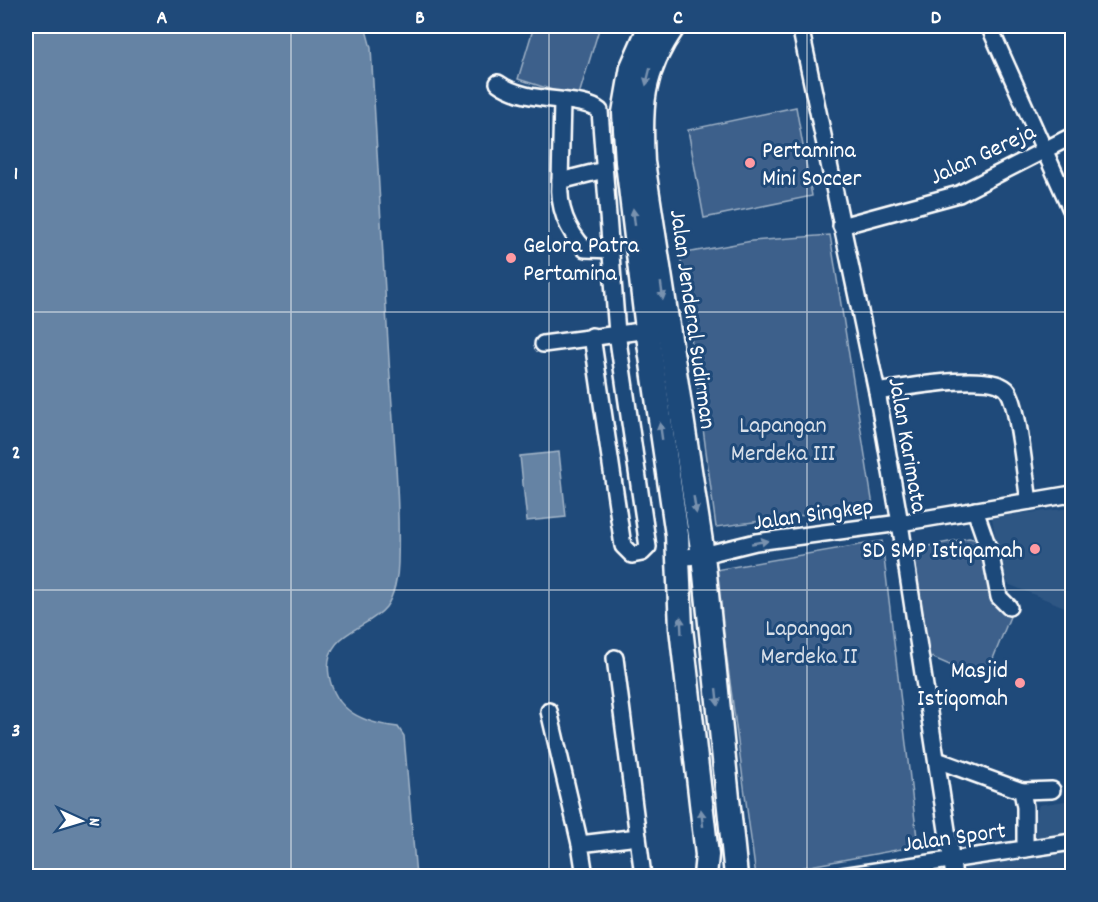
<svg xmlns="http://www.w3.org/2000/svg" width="1098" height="902" font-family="Dekko,sans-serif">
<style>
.built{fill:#2e5683}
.green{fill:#3c618b;stroke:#9eb0c5;stroke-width:1.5}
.water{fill:#6583a4;stroke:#a3b5c8;stroke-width:1.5}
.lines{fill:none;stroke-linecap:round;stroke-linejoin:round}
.minor-casing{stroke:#fff;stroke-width:20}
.highway-casing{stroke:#fff;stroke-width:27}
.minor{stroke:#1f4a7a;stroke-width:15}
.highway{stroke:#1f4a7a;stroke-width:22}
.oneway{fill:#7992af}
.grid{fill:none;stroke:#fff;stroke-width:1.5;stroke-opacity:0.55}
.poi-dot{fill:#ff9aa2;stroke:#1f4a7a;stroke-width:2}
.labels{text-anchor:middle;stroke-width:6;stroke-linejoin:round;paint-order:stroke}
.poi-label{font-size:24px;fill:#fff;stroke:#1f4a7a;text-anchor:start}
.street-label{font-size:24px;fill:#fff;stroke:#1f4a7a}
.park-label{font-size:24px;fill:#d8dfe8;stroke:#1f4a7a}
.neatline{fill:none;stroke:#fff;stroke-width:2}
.grid-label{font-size:20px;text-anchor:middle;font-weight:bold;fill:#fff}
</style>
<rect width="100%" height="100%" fill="#1f4a7a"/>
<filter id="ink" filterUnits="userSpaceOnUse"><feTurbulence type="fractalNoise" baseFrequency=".0167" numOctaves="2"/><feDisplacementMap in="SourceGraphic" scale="12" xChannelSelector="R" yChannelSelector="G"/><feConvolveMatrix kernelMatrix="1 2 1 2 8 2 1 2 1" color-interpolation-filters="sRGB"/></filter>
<g filter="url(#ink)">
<g class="built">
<polygon points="1072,508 1072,610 1003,582 992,517"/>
<polygon points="1072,800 1072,833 1027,839 1039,805"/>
<polygon points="1072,852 1072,876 960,876 959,869"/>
</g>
<g class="green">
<polygon points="534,26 600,26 578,98 518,79"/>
<polygon points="796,107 812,196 704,218 688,130"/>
<polygon points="830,235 873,506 716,527 680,254 752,241"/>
<polygon points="969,538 988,542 1011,614 988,671 980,668 977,677 929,656 913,549"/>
<polygon points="882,541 918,846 756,876 715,570"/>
</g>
<g class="water">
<path d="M26 26H365L371 48C377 152 383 256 389 360 393 427 400 496 398 563 398 576 394 596 386 607 368 630 322 632 329 675 335 712 364 723 398 727L404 736 416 876H26Z"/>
<polygon points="559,452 566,517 527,521 520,456"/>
</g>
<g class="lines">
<defs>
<g id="minor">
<polyline points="800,26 877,392 900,523 954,876"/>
<polyline points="989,26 1072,212"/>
<path d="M498 83C527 105 581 95 600 111L617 333 648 547 642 553 632 555 623 546 592 336"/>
<path d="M604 170 560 181C558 207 567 230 585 249L612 250"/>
<polyline points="560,181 562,102"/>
<polyline points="841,226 959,194 1072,136"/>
<polyline points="543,344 656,329"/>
<path d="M877 392C902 388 993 370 1008 391 1019 407 1025 479 1029 501"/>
<polyline points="975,510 991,556 999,597 1009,607"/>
<polyline points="679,558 703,555 756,542 900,523 1072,494"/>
<polyline points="615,658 643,876"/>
<polyline points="549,711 580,844"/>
<polyline points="937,760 1022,791 1025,807 1025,849"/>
<polyline points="1022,791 1052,790"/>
<polyline points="585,876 580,844 638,837"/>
<polyline points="842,876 1072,842"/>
</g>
<g id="highway">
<polyline points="650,26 632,67 624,113 627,162 647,329 677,535 681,628 707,855 705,876"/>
<path d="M674 26C641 72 640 107 643 162L703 555 736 876"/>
</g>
</defs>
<use href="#minor" class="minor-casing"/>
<use href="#highway" class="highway-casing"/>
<use href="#minor" class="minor"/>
<use href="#highway" class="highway"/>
</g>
<defs><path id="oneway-solid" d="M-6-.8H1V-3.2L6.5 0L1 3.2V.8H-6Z" transform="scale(1.5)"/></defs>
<g class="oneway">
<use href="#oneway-solid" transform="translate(648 77) rotate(104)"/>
<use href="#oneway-solid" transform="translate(634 217) rotate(-97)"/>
<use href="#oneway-solid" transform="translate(662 291) rotate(82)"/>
<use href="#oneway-solid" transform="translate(661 431) rotate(-98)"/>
<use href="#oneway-solid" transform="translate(695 505) rotate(81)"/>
<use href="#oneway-solid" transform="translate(760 542) rotate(-10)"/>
<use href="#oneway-solid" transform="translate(681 625) rotate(-93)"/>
<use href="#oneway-solid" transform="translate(717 697) rotate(84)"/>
<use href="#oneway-solid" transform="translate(702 818) rotate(-97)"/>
</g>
</g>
<path class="grid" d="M291 26V876M549 26V876M807 26V876M26 312H1072M26 590H1072"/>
<g class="poi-dot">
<circle cx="750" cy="163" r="6"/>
<circle cx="511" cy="258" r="6"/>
<circle cx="1035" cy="549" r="6"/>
<circle cx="1020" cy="683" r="6"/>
</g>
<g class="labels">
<g class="poi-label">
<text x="762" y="157">Pertamina<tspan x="762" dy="28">Mini Soccer</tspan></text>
<text x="523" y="252">Gelora Patra<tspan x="523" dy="28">Pertamina</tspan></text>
<text x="1023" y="557" text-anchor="end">SD SMP Istiqamah</text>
<text x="1008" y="677" text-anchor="end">Masjid<tspan x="1008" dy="28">Istiqomah</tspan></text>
</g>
<g class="street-label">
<text transform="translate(982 153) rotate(-25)" y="8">Jalan Gereja</text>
<text transform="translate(694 319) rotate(82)" y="8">Jalan Jenderal Sudirman</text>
<text transform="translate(909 445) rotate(80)" y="8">Jalan Karimata</text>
<text transform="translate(813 513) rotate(-8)" y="8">Jalan Singkep</text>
<text transform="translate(954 836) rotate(-8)" y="8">Jalan Sport</text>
</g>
<g class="park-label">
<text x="783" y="432">Lapangan<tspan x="783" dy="28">Merdeka III</tspan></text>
<text x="809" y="635">Lapangan<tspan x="809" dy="28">Merdeka II</tspan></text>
</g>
</g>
<rect width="1098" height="902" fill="none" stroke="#1f4a7a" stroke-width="66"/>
<g transform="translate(81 821) rotate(94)" stroke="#1f4a7a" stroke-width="4.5" paint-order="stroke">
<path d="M0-4.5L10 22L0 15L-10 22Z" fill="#ffffff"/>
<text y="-9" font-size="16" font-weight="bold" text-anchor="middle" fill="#ffffff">N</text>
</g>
<rect x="33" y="33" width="1032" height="836" class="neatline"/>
<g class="grid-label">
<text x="162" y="23">A</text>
<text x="420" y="23">B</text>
<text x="678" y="23">C</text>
<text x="936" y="23">D</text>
<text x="16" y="179">1</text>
<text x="16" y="458">2</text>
<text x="16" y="736">3</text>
</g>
</svg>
